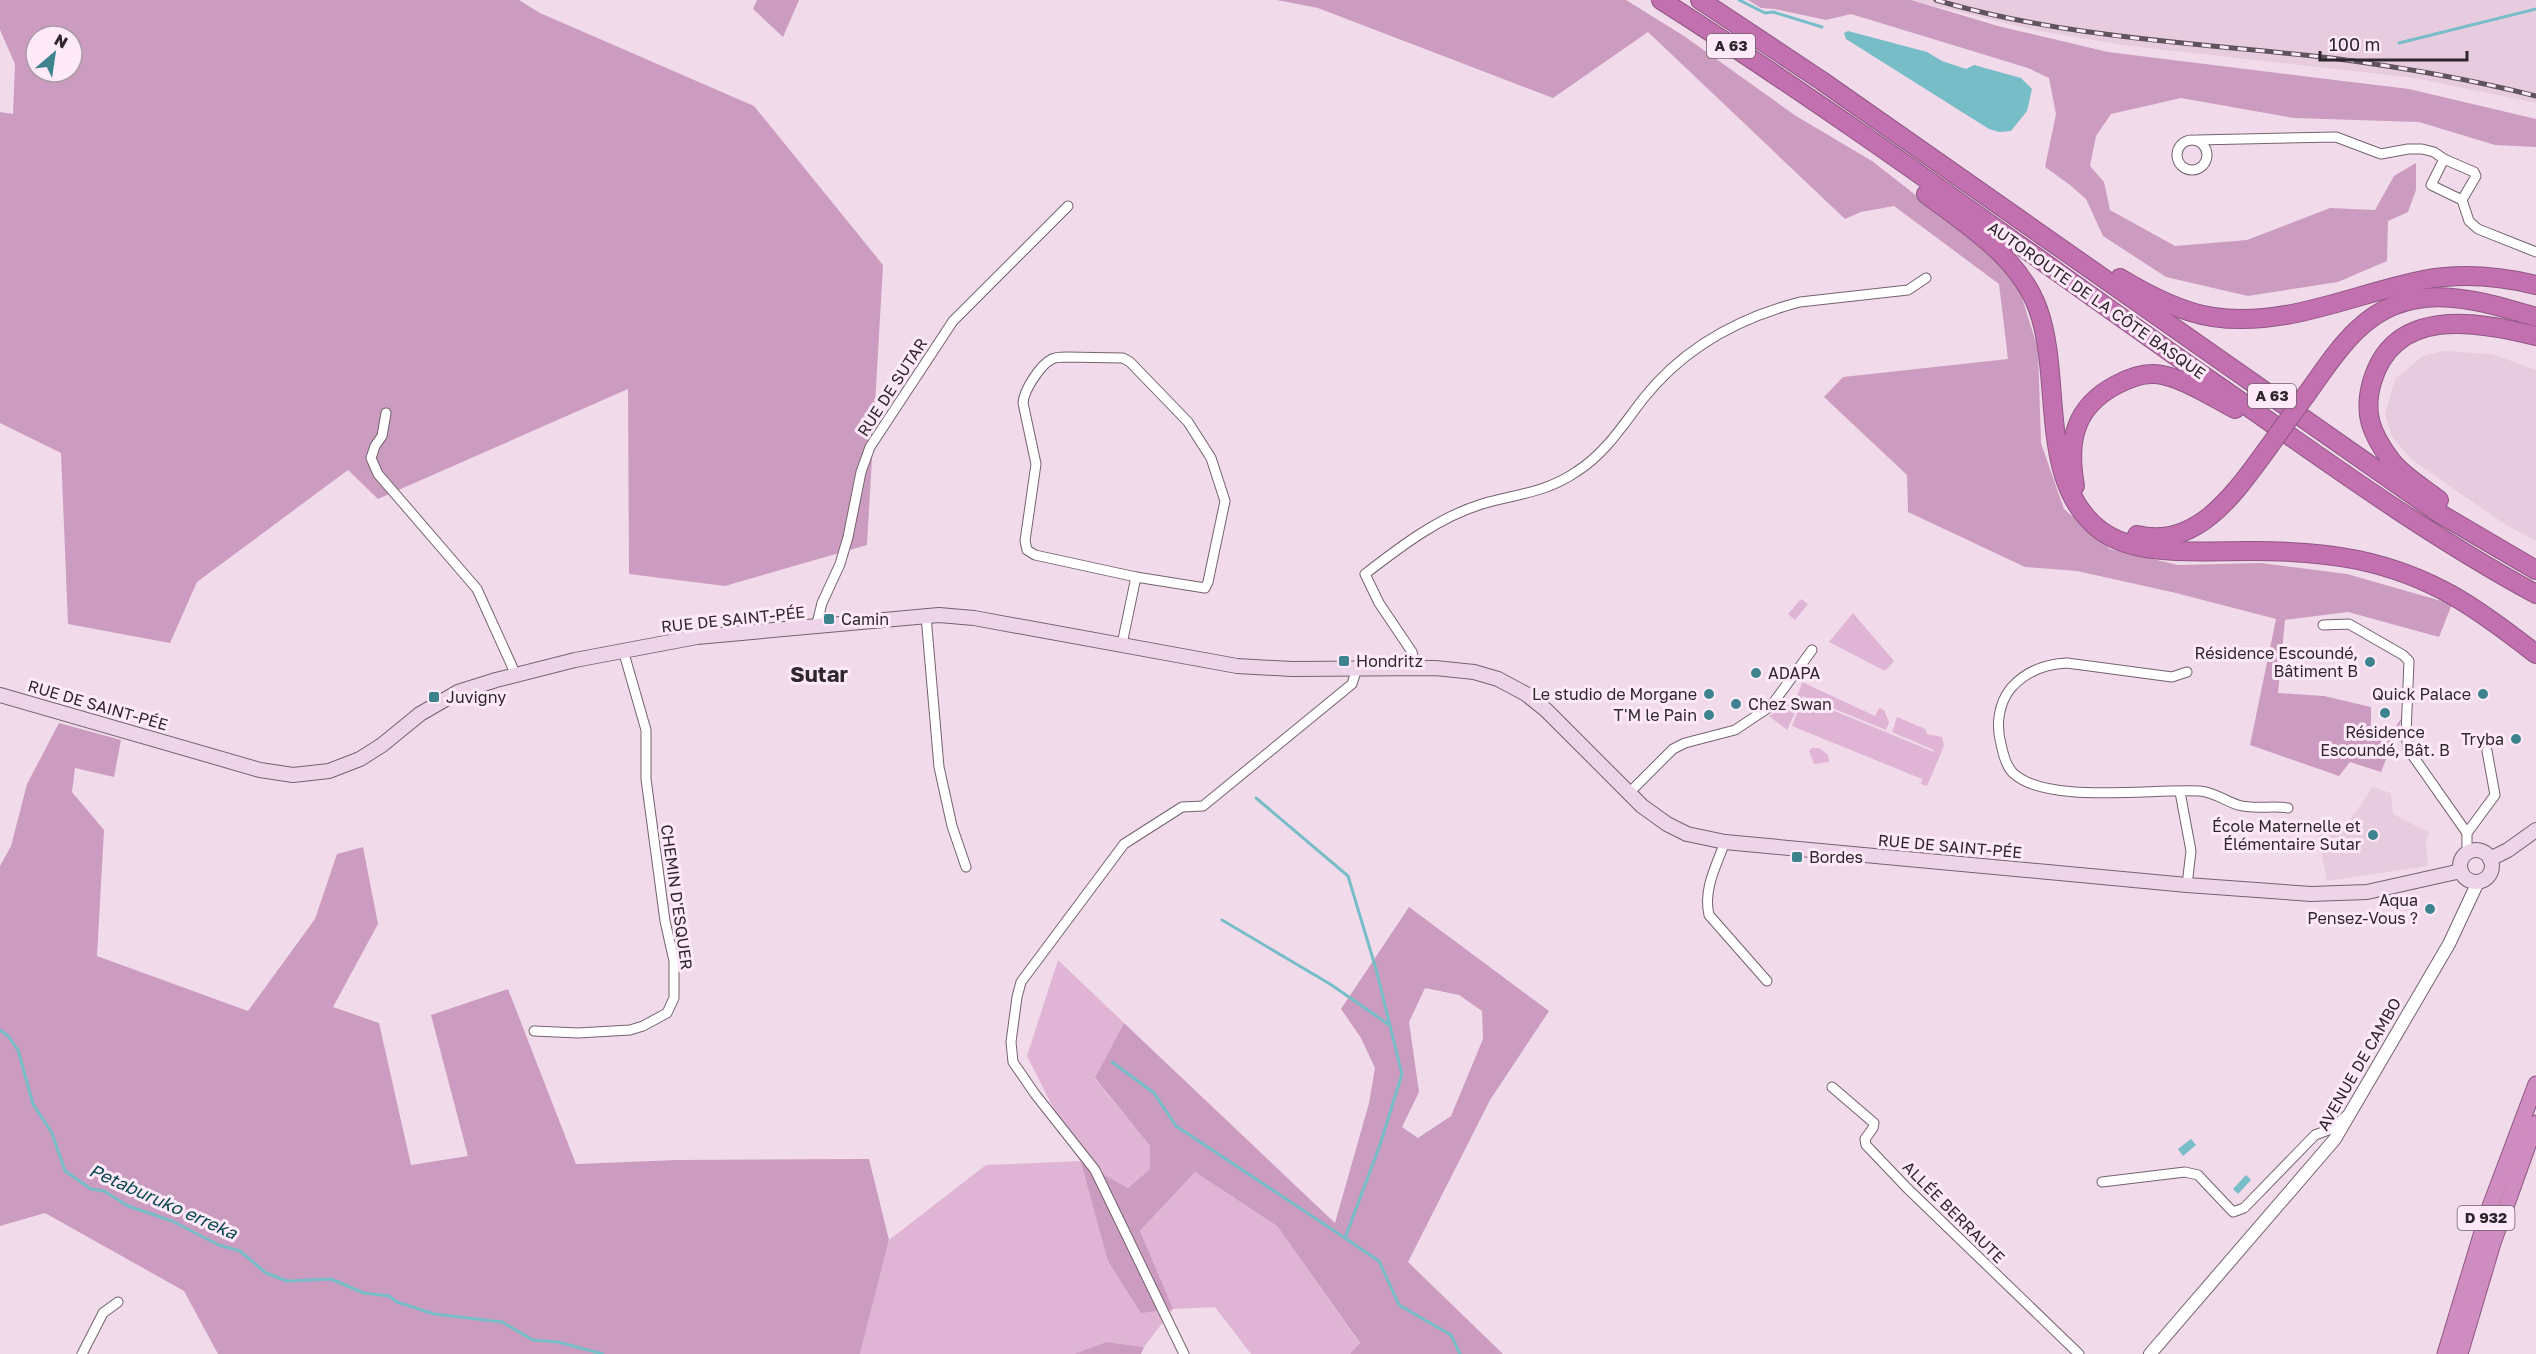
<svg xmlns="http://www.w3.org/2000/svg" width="2536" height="1354" font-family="'Golos Text',sans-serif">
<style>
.built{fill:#e7ccdf}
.green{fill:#dfb4d4}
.forest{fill:#cb9cbf;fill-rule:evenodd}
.water{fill:#77bdc8}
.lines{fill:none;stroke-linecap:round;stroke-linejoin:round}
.stream{stroke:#77bdc8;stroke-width:3}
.minor-casing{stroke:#74626f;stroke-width:11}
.tertiary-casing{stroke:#74626f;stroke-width:14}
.secondary-casing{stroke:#74626f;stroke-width:16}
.trunk-casing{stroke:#8f5683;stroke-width:17}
.motorway-casing{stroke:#8f5683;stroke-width:20}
.minor{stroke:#fff;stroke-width:9}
.tertiary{stroke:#fff;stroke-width:12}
.secondary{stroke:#edd4e8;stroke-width:14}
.trunk{stroke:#cf8cc0;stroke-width:15}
.motorway{stroke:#c370b1;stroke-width:18}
.rail-casing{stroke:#5f535c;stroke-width:5}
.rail{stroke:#fee9f8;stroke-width:3;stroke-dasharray:9;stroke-linecap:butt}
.motorway-bridge-casing{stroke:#8f5683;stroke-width:20;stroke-linecap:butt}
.motorway-bridge{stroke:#c370b1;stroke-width:18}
.poi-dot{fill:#3d838e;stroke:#fee9f8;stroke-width:2}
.labels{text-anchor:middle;stroke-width:6;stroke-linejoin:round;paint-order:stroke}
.shield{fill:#fee9f8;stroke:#6d616a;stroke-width:1.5}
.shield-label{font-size:15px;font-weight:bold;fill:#2f272d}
.street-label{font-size:16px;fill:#2f272d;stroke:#fee9f8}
.poi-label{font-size:16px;fill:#2f272d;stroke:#fee9f8;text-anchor:end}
.water-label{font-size:18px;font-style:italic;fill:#0a4a52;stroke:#fee9f8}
.district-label{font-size:22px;font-weight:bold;fill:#2f272d;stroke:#fee9f8}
</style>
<rect width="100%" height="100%" fill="#f1dbeb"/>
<g class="built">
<polygon points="1911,0 2536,0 2536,103 2414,78 2130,46 2033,30"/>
<polygon points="2443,351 2492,354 2536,370 2536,541 2506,525 2412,460 2392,437 2385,414 2395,379 2423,356"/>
<polygon points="2373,787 2391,793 2393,814 2430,833 2426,838 2426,843 2428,866 2327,881 2317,830 2347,824"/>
</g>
<g class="green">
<polygon points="1801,599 1808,604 1795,620 1788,614"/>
<polygon points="1853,613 1894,661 1885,671 1829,642"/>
<path d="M1802 682 1875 716 1879 708 1884 710 1889 722 1886 730 1803 696 1787 730 1769 716C1783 709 1800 698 1802 682Z"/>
<polygon points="1803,698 1934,752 1934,750 1892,732 1897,717 1925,729 1927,734 1942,737 1944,746 1927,786 1921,784 1922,779 1792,726"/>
<polygon points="1812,748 1819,748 1828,755 1829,762 1814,764 1809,751"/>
<polygon points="1058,960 1124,1023 1095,1079 1150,1146 1150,1169 1128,1188 1081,1163 1141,1312 1172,1308 1140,1231 1195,1172 1277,1226 1360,1344 1350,1354 1251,1354 1215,1307 1173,1309 1144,1347 1106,1342 1074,1354 860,1354 889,1240 986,1165 1080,1161 1027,1056"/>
</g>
<g class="forest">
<path d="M0 0H519L540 13 754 106 883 265 867 545 725 586 629 574 628 389 378 499 348 470 197 582 170 643 68 624 61 453 0 423V112L13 114 15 64 0 30ZM36 36H72V72H36Z"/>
<polygon points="757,0 799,0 783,37 753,9"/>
<polygon points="1277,0 1626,0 1684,36 1796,116 1872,161 1990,253 2018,285 2038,349 2041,443 2064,509 2110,549 2178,565 2261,563 2347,574 2452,604 2439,637 2348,612 2285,620 2278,693 2324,696 2371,707 2371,726 2392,732 2403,716 2381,772 2350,762 2339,776 2250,745 2276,619 2176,593 2077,571 2025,567 1908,512 1907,475 1824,397 1843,377 2008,359 1999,284 1894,206 1861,212 1845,219 1648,32 1553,98 1318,8"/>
<polygon points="1748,0 1911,0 1998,26 2108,52 2409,89 2536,119 2536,147 2495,145 2419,122 2293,118 2181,98 2111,114 2096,136 2090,166 2104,182 2110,210 2175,246 2247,240 2330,208 2375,210 2394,176 2416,163 2416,190 2408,212 2388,221 2387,261 2338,282 2248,296 2166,277 2103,236 2086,199 2070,185 2045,167 2056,114 2049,78 2028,68 1851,14 1826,20 1774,9 1761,8"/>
<polygon points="59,723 121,740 114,777 75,768 72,792 104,830 97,956 248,1011 315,919 337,854 363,847 378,924 333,1007 379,1023 411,1165 468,1156 431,1015 508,989 576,1164 677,1160 869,1159 889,1240 860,1354 218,1354 184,1291 45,1213 0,1226 0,866 11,846 27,784"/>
<path d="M1409 907 1549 1011 1490 1100 1408 1262 1503 1354H1350L1360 1343 1277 1226 1195 1172 1140 1231 1173 1309 1141 1313 1108 1261 1081 1162 1128 1188 1150 1169V1146L1095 1078 1124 1023 1335 1223 1369 1103 1375 1068 1361 1038 1341 1009ZM1425 988 1459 995 1482 1011 1483 1039 1451 1116 1418 1138 1402 1127 1419 1092 1409 1022Z"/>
<polygon points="1106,1342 1144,1347 1141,1354 1074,1354"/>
</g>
<g class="water">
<polygon points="1848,31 1927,52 1942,61 1966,69 1974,65 2021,78 2032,89 2027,111 2011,131 1999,132 1989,129 1846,39 1844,33"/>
<polygon points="2191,1139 2196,1145 2183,1156 2178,1149"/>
<polygon points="2246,1175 2251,1180 2238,1194 2233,1189"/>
</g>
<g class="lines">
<g class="stream">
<polyline points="1739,0 1765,13 1773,12 1822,27"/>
<polyline points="2399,43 2536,9"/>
<polyline points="1256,798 1348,876 1376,969 1402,1074 1380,1145 1345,1238 1379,1261 1399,1305 1451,1335 1460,1354"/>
<polyline points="1222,920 1330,984 1388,1024"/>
<polyline points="0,1030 8,1036 18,1050 33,1104 52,1133 65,1171 91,1189 104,1191 128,1206 172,1221 219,1245 240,1251 266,1273 287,1281 331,1279 364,1293 389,1296 397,1302 434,1314 502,1322 533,1340 558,1342 603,1354"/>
<polyline points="1112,1062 1154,1093 1176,1126 1345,1238"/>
</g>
<defs>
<g id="minor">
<circle cx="2192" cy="155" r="15"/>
<polyline points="2197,140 2336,137 2381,154 2408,149 2422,149 2434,152 2444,159"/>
<polygon points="2444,159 2474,172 2476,176 2462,200 2431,185"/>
<polyline points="2462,200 2469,221 2478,229 2536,252"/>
<path d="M1066 357 1123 358 1130 362 1188 422 1211 458 1225 501 1208 582 1205 588 1136 577 1035 555 1027 550 1025 541 1036 464 1023 403C1024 390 1040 365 1052 359 1056 357 1061 357 1066 357Z"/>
<polyline points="386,413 382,436 375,446 371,458 378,474 477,589 516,675"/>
<polyline points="926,616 939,767 952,826 966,867"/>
<polyline points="2323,625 2349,624 2403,655 2409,661 2406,734 2408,749 2467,833"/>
<polyline points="816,627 822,603 840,564 848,537 861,472 870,447 953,321 1068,206"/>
<polyline points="1122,644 1136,577"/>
<path d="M1415 667 1412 652 1379 603 1365 574C1400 547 1439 517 1482 504 1516 494 1545 493 1576 472 1605 454 1623 425 1643 399 1684 347 1738 318 1800 302L1908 290 1926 278"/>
<path d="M2187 672 2172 677 2067 663C2044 664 2026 671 2011 688 1998 704 1996 726 2001 744 2003 754 2006 766 2013 773 2047 805 2153 788 2200 791 2213 792 2226 801 2238 805 2255 810 2272 805 2288 808"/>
<polyline points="2180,792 2191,851 2187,885"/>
<polyline points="1629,793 1673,749 1685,743 1735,730 1771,706 1812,650"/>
<path d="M1725 842C1716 866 1703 890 1709 915L1767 981"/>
<polyline points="2467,853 2467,833 2495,795 2487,751"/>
<polyline points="534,1031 578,1033 630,1030 643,1026 667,1013 674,998 674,961 665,921 646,779 646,730 623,650"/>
<polyline points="1832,1087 1874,1123 1873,1128 1865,1139 1866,1145 1907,1188 2079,1354"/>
<polyline points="2102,1182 2185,1172 2198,1175 2233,1212 2244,1208 2315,1135 2331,1129 2346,1116"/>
<polyline points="82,1354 103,1313 118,1302"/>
<polyline points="1184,1354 1095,1170 1035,1094 1013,1062 1011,1042 1017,997 1021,982 1124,844 1182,807 1203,806 1352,684 1357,668"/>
</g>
<polyline id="tertiary" points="2150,1354 2335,1139 2449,944 2478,882"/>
<g id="secondary">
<polyline points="0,695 260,770 293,775 329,771 360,759 382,745 420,714 458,692 496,680 575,660 697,637 939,615 974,618 1237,666 1292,669 1435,668 1474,672 1498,679 1526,694 1546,710 1642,806 1667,824 1687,834 1725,842 2187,885 2311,894 2367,892 2461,871"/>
<circle cx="2476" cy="866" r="16"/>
<polyline points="2490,859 2508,850 2536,830"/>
</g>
<g id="trunk">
<polyline points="2445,1354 2489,1209 2536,1084"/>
<polyline points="2460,1354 2493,1243 2536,1123"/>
</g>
<g id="motorway">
<path d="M1661 0C1848 119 2026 251 2207 378 2315 453 2420 531 2536 594"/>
<polyline points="1700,0 1822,81 2437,512 2536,570"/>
<path d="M1926 194C1968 226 2019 257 2038 309 2063 378 2037 482 2100 530 2138 559 2208 550 2254 551 2288 551 2324 553 2358 560 2433 576 2477 608 2536 654"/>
<path d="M2120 278C2148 295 2180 312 2213 317 2285 328 2353 294 2423 280 2460 273 2499 276 2536 285"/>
<path d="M2306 395C2322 373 2337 349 2357 330 2410 278 2474 299 2536 317"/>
<path d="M2075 486C2067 442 2074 407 2116 385 2127 379 2142 373 2155 374 2178 375 2214 398 2235 409"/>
<path d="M2439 500C2424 488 2401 475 2390 459 2371 433 2363 413 2372 382 2394 306 2476 321 2536 336"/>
<path d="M2137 535C2198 550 2237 490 2268 448"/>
</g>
</defs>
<use href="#minor" class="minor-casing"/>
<use href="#tertiary" class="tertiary-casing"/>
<use href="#secondary" class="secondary-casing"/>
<use href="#trunk" class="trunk-casing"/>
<use href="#motorway" class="motorway-casing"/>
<use href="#minor" class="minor"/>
<use href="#tertiary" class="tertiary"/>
<use href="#secondary" class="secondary"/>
<use href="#trunk" class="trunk"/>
<use href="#motorway" class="motorway"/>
<defs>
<path id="rail" d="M1936 0C2064 38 2199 43 2331 58 2400 67 2469 79 2536 96"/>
</defs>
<use href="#rail" class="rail-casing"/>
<use href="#rail" class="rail"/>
<defs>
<polyline id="motorway-bridge" points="2268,448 2306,395"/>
</defs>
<use href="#motorway-bridge" class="motorway-bridge-casing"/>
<use href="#motorway-bridge" class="motorway-bridge"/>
</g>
<g class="poi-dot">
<rect x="823" y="613" width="12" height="12" rx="3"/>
<rect x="1338" y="655" width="12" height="12" rx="3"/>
<circle cx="2370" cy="662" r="6"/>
<circle cx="1756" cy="673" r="6"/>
<circle cx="1709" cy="694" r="6"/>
<circle cx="2483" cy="694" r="6"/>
<rect x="428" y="691" width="12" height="12" rx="3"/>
<circle cx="1736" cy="704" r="6"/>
<circle cx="2385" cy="713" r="6"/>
<circle cx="1709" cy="715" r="6"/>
<circle cx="2516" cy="739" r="6"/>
<circle cx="2373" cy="835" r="6"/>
<rect x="1791" y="851" width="12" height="12" rx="3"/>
<circle cx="2430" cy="909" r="6"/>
</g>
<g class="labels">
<g class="shield">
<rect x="1707" y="34" width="48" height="24" rx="4.5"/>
<rect x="2248" y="384" width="48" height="24" rx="4.5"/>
<rect x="2457.5" y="1206" width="57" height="24" rx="4.5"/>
</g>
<g class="shield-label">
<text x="1731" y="51">A 63</text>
<text x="2272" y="401">A 63</text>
<text x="2486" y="1223">D 932</text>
</g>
<g class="street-label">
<text transform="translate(2097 300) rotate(35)" y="6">AUTOROUTE DE LA CÔTE BASQUE</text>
<text transform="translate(892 387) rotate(-57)" y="6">RUE DE SUTAR</text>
<text transform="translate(733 619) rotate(-6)" y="6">RUE DE SAINT-PÉE</text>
<text transform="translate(98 705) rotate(16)" y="6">RUE DE SAINT-PÉE</text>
<text transform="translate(1950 846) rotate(5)" y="6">RUE DE SAINT-PÉE</text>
<text transform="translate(677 897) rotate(82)" y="6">CHEMIN D'ESQUER</text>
<text transform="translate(2359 1064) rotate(-60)" y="6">AVENUE DE CAMBO</text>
<text transform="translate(1954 1212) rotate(45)" y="6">ALLÉE BERRAUTE</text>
</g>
<g class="poi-label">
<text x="841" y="625" text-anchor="start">Camin</text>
<text x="2358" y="659">Résidence Escoundé,<tspan x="2358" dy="18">Bâtiment B</tspan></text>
<text x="1356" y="667" text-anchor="start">Hondritz</text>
<text x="1768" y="679" text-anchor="start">ADAPA</text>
<text x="1697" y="700">Le studio de Morgane</text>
<text x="2471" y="700">Quick Palace</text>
<text x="446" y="703" text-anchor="start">Juvigny</text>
<text x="1748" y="710" text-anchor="start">Chez Swan</text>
<text x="1697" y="721">T'M le Pain</text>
<text x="2385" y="738" text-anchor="middle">Résidence<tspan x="2385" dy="18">Escoundé, Bât. B</tspan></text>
<text x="2504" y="745">Tryba</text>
<text x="2361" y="832">École Maternelle et<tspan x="2361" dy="18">Élémentaire Sutar</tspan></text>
<text x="1809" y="863" text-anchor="start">Bordes</text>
<text x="2418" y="906">Aqua<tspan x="2418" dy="18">Pensez-Vous ?</tspan></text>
</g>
<g class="water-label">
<text transform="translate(163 1202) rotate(24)" y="6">Petaburuko erreka</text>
</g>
<g class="district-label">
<text x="819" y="682">Sutar</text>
</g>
</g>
<g transform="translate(54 54) rotate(29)"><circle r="28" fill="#fee9f8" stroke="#ab9ba7" stroke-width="1.5"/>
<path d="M0-4.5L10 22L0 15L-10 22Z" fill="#3d838e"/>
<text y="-9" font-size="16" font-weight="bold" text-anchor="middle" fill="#2f272d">N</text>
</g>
<path d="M2320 51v9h147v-9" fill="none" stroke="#2f272d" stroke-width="3"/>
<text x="2329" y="51" font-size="18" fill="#2f272d" stroke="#fee9f8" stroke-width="4.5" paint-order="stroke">100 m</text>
</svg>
